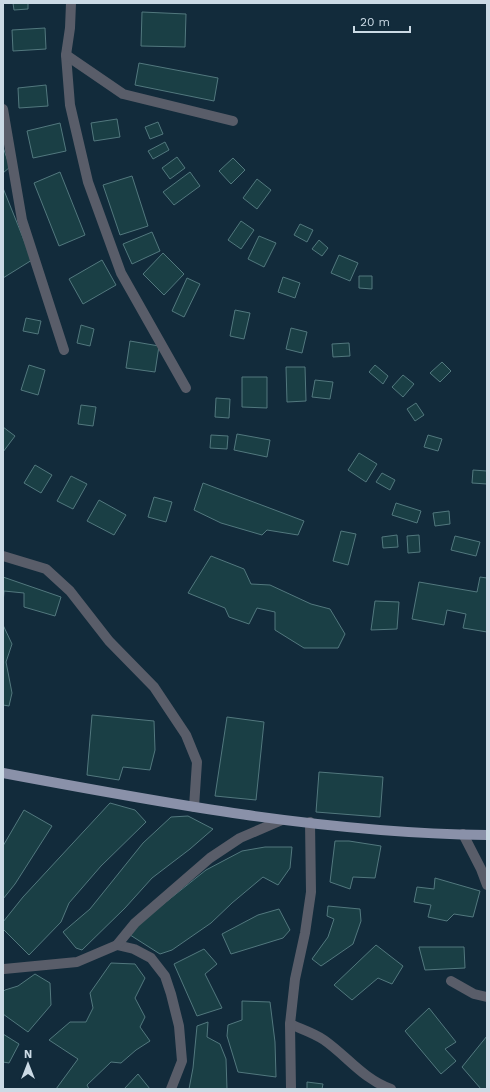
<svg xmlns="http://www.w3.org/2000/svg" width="490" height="1092" font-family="'Work Sans',sans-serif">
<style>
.building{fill:#1a3f45;stroke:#52787e}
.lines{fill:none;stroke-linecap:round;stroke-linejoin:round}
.minor{stroke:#595d69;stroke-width:10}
.major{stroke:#8a91a9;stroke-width:10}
</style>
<rect width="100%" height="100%" fill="#122b3b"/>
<g class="building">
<polygon points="13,3 28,3 28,9 14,10"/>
<polygon points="142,12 186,14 185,47 141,46"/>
<polygon points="45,28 46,49 13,51 12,30"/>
<polygon points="139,63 218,78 214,101 135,85"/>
<polygon points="46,85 48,106 19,108 18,88"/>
<polygon points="117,119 120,137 94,141 91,123"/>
<polygon points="158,122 163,134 150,139 145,127"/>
<polygon points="60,123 66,151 33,158 27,131"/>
<polygon points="165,142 169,150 153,159 148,151"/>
<polygon points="3,147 10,167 3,173"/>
<polygon points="177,157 185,168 170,179 162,168"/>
<polygon points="233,158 245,170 231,184 219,171"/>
<polygon points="60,172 85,235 59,246 34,183"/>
<polygon points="190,172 200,186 174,205 163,192"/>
<polygon points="132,176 148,226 120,235 103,185"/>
<polygon points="257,179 271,190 257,209 243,198"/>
<polygon points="3,188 32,260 3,278"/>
<polygon points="241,221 254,230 241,249 228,240"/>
<polygon points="300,224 313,230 307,242 294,235"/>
<polygon points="152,232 160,251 132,264 123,244"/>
<polygon points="259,236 276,243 264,267 248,259"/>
<polygon points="319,240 328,248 322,256 312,249"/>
<polygon points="163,253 184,274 164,295 143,274"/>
<polygon points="339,255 358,263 350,281 331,273"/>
<polygon points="102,260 116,285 83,304 69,279"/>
<polygon points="359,276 372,276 372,289 359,288"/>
<polygon points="283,277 300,283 295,298 278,292"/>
<polygon points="187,278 200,284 184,317 172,311"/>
<polygon points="235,310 250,313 244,339 230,336"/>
<polygon points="26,318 41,321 38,334 23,331"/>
<polygon points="81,325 94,329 90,346 77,343"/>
<polygon points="291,328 307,332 302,353 286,349"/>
<polygon points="130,341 159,346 155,372 126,368"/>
<polygon points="349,343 350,356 333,357 332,344"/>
<polygon points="442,362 451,371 440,382 430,373"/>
<polygon points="29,365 45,370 38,395 21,390"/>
<polygon points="375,365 388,376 383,384 369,372"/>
<polygon points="286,367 305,367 306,401 287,402"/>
<polygon points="403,375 414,384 403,397 392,387"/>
<polygon points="242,377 267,377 267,408 242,407"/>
<polygon points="315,380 333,382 330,399 312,397"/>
<polygon points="216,398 230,399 229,418 215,417"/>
<polygon points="416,403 424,415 415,421 407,409"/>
<polygon points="81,405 96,407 93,426 78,424"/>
<polygon points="3,427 15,436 3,452"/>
<polygon points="237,434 270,440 267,457 234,450"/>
<polygon points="211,435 228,436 227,449 210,448"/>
<polygon points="428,435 442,439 438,451 424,447"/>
<polygon points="359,453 377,464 366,482 348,470"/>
<polygon points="35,465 52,475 41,493 24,483"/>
<polygon points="473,470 487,471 487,484 472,483"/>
<polygon points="382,473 395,480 390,490 376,482"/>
<polygon points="71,476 87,484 73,509 57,501"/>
<polygon points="203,483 304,521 298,535 267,530 262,535 221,523 194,510"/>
<polygon points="154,497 172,502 166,522 148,517"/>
<polygon points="99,500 126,515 114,535 87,521"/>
<polygon points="396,503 421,511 417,523 392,515"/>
<polygon points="449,511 450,524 435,526 433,513"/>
<polygon points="341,531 356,534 348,565 333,561"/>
<polygon points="397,535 398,547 383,548 382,537"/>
<polygon points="419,535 420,552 408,553 407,536"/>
<polygon points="455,536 480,542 476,556 451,550"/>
<polygon points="211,556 244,569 251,584 270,585 311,604 330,609 345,634 338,648 304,648 275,630 275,612 257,608 249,624 229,617 225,608 188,593"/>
<polygon points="3,577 61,597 55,616 24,607 24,593 4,591 3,604"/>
<polygon points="480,577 487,578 487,632 463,628 466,614 447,610 444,625 412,619 419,582 477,592"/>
<polygon points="375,601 399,602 397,629 371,630"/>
<polygon points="3,625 12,644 6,662 12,693 9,706 3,705"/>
<polygon points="92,715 154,721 155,750 150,770 123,767 119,780 87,775"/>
<polygon points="227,717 264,722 256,800 215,796"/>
<polygon points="319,772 383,777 380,817 316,812"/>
<polygon points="110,803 135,810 146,822 101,866 69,903 61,922 29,955 3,929 3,922 23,897"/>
<polygon points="24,810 52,826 15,884 3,899 3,846"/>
<polygon points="188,816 213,829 190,849 152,878 125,908 82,950 76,948 63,932 90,909 143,843 171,817"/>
<polygon points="335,841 349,841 381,846 375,878 353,877 350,889 330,882"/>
<polygon points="265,847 292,847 290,868 278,885 263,877 232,903 211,923 172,950 160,954 127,933 206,870 242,851"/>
<polygon points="435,878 480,891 473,917 454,914 447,921 428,917 431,905 414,902 417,887 434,889"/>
<polygon points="328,906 360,909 361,921 353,944 321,966 312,959 328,937 334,919 327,916"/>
<polygon points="279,909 290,930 283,938 231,954 222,934 258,915"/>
<polygon points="376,945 403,966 392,984 378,978 352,1000 334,985"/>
<polygon points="419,947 464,947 465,968 425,970"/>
<polygon points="204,949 217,964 205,974 222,1008 197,1016 174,964"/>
<polygon points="111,963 135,964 145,978 135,998 145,1017 140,1027 150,1041 136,1050 121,1063 111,1062 87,1085 89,1089 56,1089 78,1059 49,1040 70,1022 86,1022 93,1008 90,993"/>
<polygon points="35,974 50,983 51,1005 28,1032 3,1014 3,992 5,990 18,986"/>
<polygon points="242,1001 270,1002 275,1042 276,1077 238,1072 227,1036 228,1025 242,1020"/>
<polygon points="429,1008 456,1042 445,1049 456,1061 441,1074 405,1031"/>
<polygon points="208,1022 207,1037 220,1044 226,1059 227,1089 189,1089 193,1068 197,1026"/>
<polygon points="3,1034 19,1044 9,1063 3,1062"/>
<polygon points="487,1036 487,1089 481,1089 462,1067"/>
<polygon points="138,1074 150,1089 124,1089"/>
<polygon points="307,1082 323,1084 322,1089 307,1089"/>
</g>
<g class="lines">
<g class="minor">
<polyline points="71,3 70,28 66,55 70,105 88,182 121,273 186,388"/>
<polyline points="66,55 123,94 233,121"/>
<polyline points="3,109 22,220 64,350"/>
<polyline points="3,556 46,569 70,591 109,641 154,687 186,735 197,762 194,807"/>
<polyline points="463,834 481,869 487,885"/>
<polyline points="117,945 134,949 151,958 165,976 171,994 179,1026 182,1061 171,1089"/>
<polyline points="4,969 77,962 117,945 135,923 210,858 240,838 282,820"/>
<polyline points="451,981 474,994 487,997"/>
<path d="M290 1024C301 1029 314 1033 324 1040 347 1056 363 1079 391 1089"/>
<polyline points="291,1089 290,1024 295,979 305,933 311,892 310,822"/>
</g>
<path class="major" d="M3 773C163 803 324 833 487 835"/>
</g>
<rect width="490" height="1092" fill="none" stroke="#cbdae5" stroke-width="8"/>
<g transform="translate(28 1064)" stroke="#122b3b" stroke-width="3" paint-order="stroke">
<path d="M0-3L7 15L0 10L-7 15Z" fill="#cbdae5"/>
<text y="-6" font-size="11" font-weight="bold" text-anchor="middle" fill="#cbdae5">N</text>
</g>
<path d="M354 26v6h56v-6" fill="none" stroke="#cbdae5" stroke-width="2"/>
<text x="360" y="26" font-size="12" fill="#cbdae5" stroke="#122b3b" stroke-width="3" paint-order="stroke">20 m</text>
</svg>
